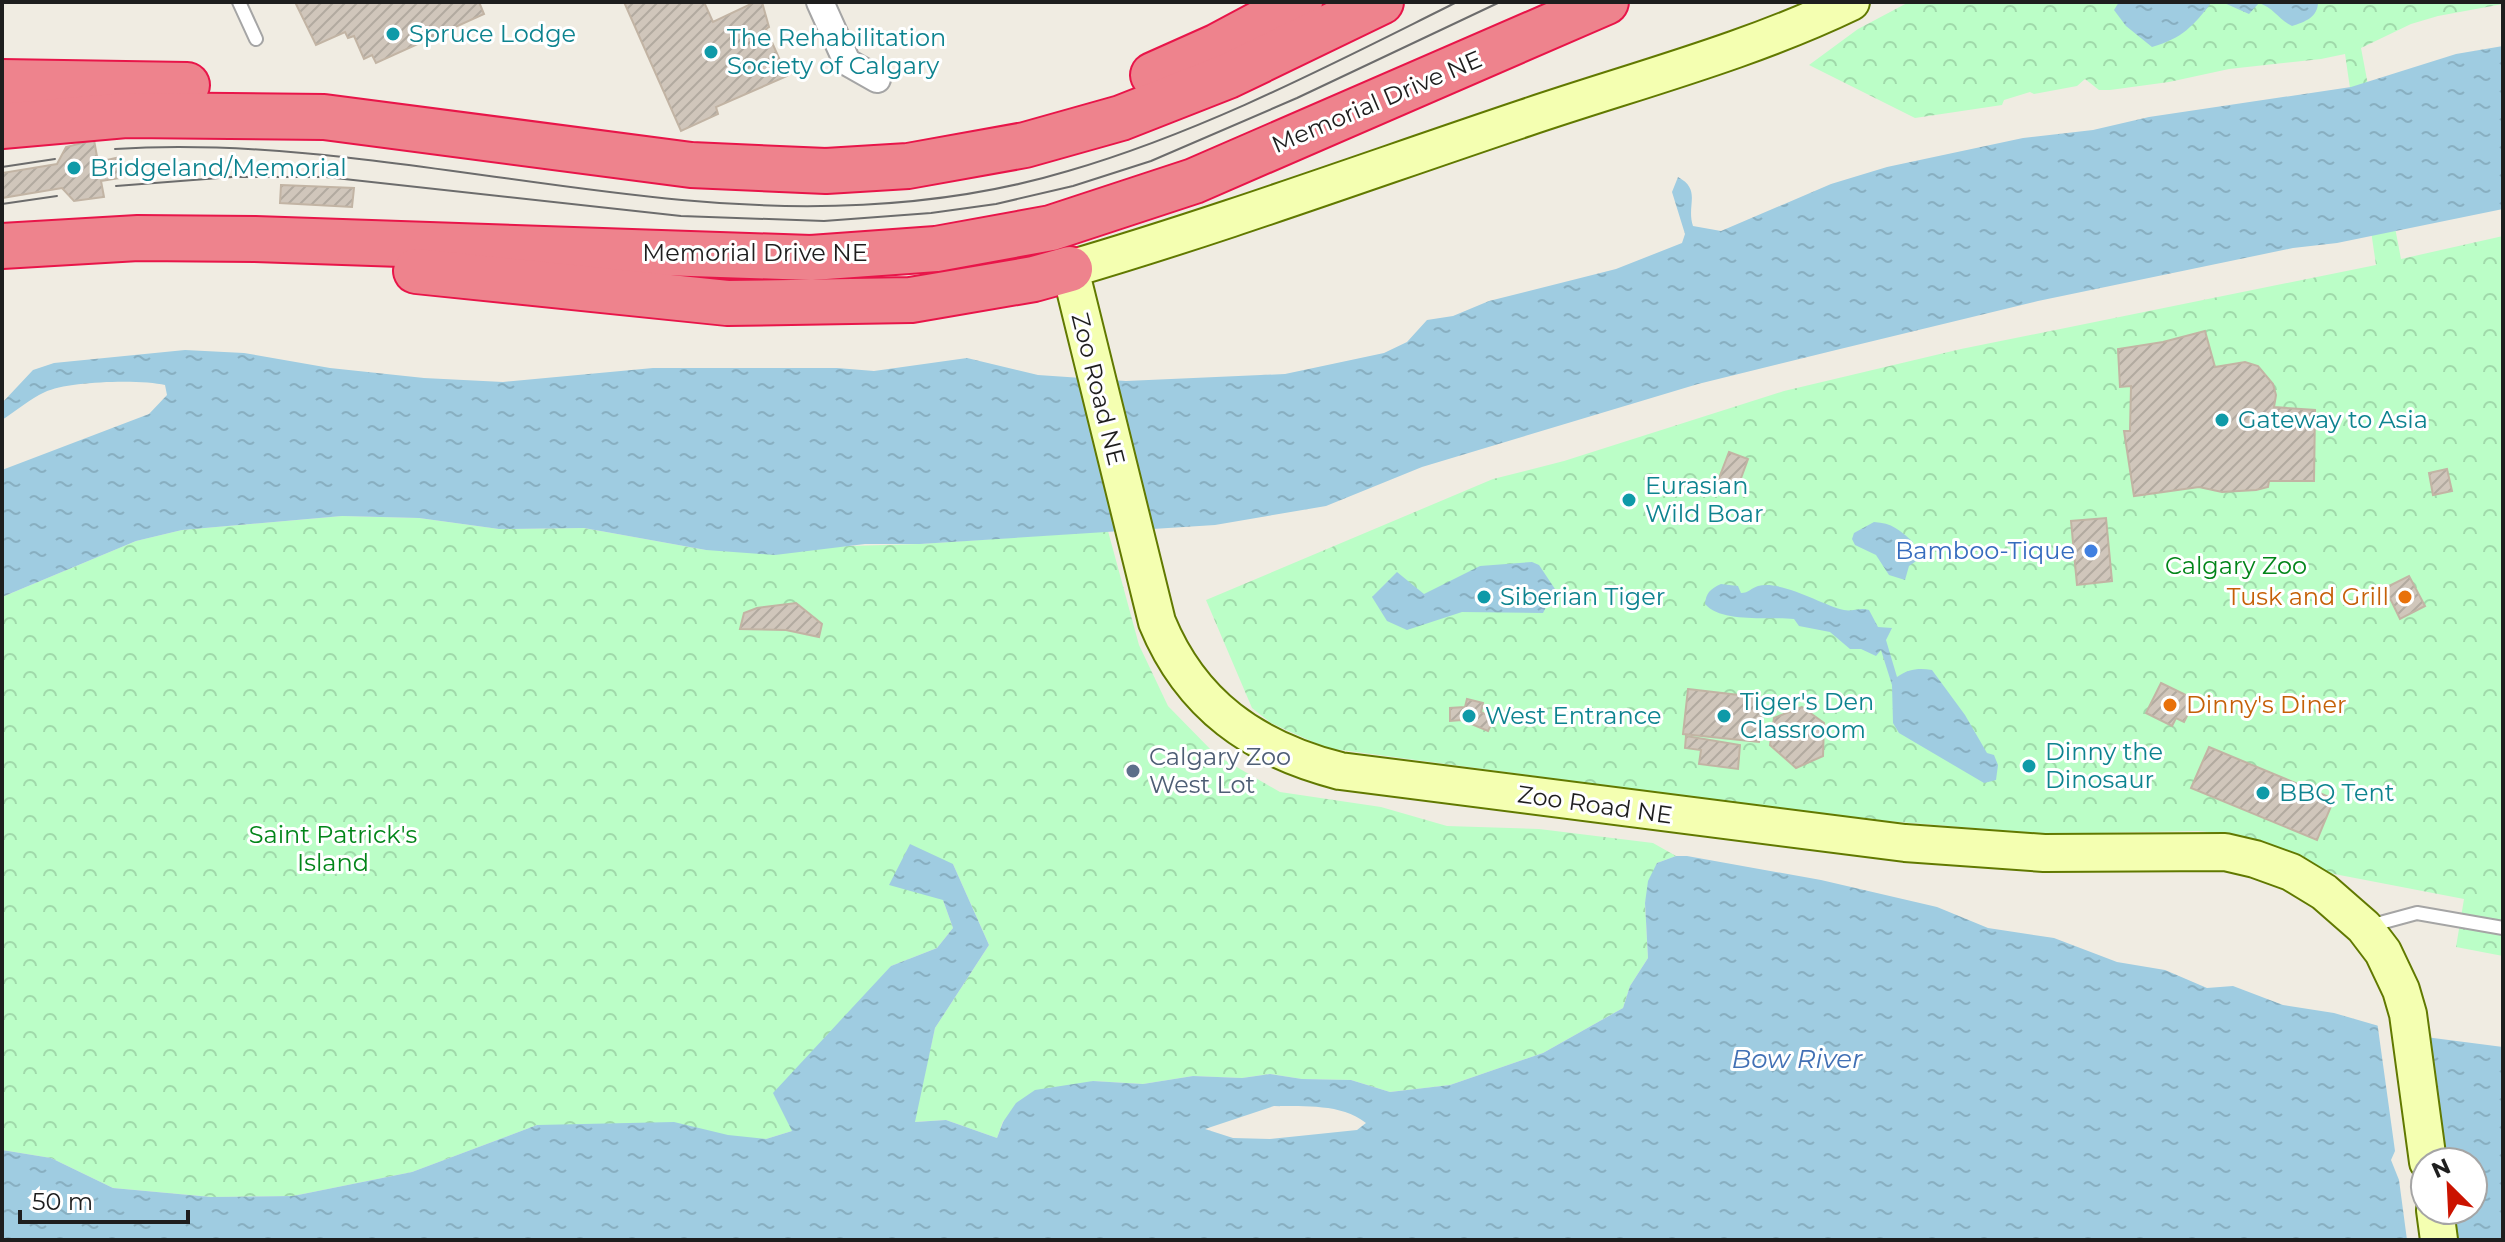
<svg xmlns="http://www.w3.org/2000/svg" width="2505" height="1242" font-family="Montserrat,sans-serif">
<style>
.park{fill:url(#park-crowns)}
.water{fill:url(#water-ripples);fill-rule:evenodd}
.pier{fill:#f0ece2}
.building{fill:url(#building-hatch);stroke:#c2b4a4;stroke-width:2}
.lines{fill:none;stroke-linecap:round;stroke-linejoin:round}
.lane-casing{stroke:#a5a5a5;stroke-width:16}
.street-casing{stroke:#a5a5a5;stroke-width:30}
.secondary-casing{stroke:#617900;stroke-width:40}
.highway-casing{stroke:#e81549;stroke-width:48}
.lane{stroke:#fff;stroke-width:12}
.street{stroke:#fff;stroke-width:26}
.secondary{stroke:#f4ffb1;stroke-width:36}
.highway{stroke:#ee838d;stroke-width:44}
.tram{stroke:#6c6c6c;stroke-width:2}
.culture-dot{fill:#0f9aa8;stroke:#fff;stroke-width:3}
.shop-dot{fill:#3f7fe0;stroke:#fff;stroke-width:3}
.food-dot{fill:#e8710a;stroke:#fff;stroke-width:3}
.service-dot{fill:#5c6f8a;stroke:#fff;stroke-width:3}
.labels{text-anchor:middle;stroke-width:6;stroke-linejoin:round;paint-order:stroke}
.culture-label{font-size:24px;fill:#0d838f;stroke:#fff;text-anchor:start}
.street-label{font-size:24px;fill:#1e1e1e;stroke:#fff}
.shop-label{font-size:24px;fill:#366cbe;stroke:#fff;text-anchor:end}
.park-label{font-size:24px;fill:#028519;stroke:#fff}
.food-label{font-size:24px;fill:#c56008;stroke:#fff;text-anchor:end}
.service-label{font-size:24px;fill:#4e5e75;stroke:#fff;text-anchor:start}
.water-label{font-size:26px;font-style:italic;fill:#4271b5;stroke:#fff}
</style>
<defs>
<pattern id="park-crowns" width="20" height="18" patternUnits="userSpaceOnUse" patternTransform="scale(2)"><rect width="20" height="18" fill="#bbfec7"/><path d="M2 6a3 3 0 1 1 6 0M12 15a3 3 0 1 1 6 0" fill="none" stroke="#a0d9aa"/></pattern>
<pattern id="water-ripples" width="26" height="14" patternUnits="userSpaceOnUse" patternTransform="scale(2)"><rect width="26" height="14" fill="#9fcce1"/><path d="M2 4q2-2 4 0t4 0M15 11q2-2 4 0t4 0" fill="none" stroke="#88afc1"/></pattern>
<pattern id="building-hatch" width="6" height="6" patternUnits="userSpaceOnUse" patternTransform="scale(2)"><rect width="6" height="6" fill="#d0c6bb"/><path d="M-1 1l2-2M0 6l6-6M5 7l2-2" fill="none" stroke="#b2aaa0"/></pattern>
</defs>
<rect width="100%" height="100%" fill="#f0ece2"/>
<g class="park">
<polygon points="1909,2 2503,2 2503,4 2438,16 2411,24 2361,48 2401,259 2503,236 2503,956 2456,947 2464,899 2329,873 2293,853 2266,842 2230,834 2198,831 2051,834 1848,818 1326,748 1271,723 1252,708 1206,600 1493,479 1564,461 1784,391 1961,349 2376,265 2345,54 2321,59 2229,69 2169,82 2110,90 2099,90 2085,79 2077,86 2034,94 2030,92 2004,100 2002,105 1915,118 1809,65 1858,29"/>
<polygon points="342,516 419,518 499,529 584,528 706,550 920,544 1108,531 1139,645 1168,706 1216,755 1280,792 1381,807 1447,826 1539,829 1653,843 1676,856 1657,863 1645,903 1648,958 1630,986 1623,1008 1543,1053 1450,1085 1390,1092 1351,1080 1302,1079 1270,1074 1242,1078 1193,1076 1143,1084 1093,1081 1003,1121 997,1138 946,1120 914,1122 935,1028 989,945 953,864 943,900 953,928 937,948 891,966 792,1131 766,1139 537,1125 412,1172 293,1196 211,1197 113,1188 51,1158 2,1150 2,597 136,541 182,530"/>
</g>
<g class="water">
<path d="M2119 2 2136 4 2139 2H2212C2193 26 2183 38 2152 47L2126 26 2114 10Z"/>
<path d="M2222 2H2318C2318 17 2305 22 2292 26 2279 20 2274 8 2259 3L2249 14Z"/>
<path d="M2503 46V209L2337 243 2293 248 2038 301 1836 350 1698 384 1422 467 1326 506 1215 525 920 544H865L775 555 706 550 584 528 499 529 419 518 342 516 182 530 136 541 2 597V470L149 414 167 395 165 385C141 379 67 381 45 392 30 399 16 411 2 420V403L33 370 54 363 185 350 244 353 330 368 424 378 503 382 653 368H837L874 371 967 358 1038 375 1126 381 1285 374 1384 353 1407 342 1427 320 1453 316 1489 301 1616 269 1682 243 1685 234 1672 192 1678 177C1702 190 1686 205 1693 226L1721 231 1831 184 1887 167 2023 138 2093 130 2149 117 2351 87 2456 54Z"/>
<path d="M1874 522C1892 523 1900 530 1913 542V555L1919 559 1909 566 1905 580 1889 575 1876 555 1855 545 1852 539 1854 533Z"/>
<polygon points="1532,562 1539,565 1555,589 1543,613 1462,612 1407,630 1387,621 1372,597 1397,572 1424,594 1480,566"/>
<path d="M1721 584 1738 586 1741 593C1749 593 1751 588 1758 586 1782 580 1822 605 1844 610 1852 612 1860 607 1869 610L1878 627 1892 628 1886 640 1897 677C1909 669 1918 668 1932 670L1965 715 1987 753 1994 755 1998 765 1996 780 1984 783 1899 733 1893 723 1892 685 1881 650 1876 656 1861 649H1850L1830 632 1799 626 1794 619C1772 616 1722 624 1705 604 1706 593 1710 589 1721 584Z"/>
<path d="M910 844 953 864 989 945 935 1028 915 1122 946 1120 997 1138 1003 1122 1016 1103 1035 1090 1093 1081 1143 1084 1193 1076 1242 1078 1270 1074 1302 1079 1351 1080 1390 1092 1450 1085 1543 1053 1623 1008 1630 986 1648 958 1645 903 1648 881 1657 863 1676 856H1687L1821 880 1937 907 1988 928 2054 938 2117 962 2165 970 2207 988 2233 986 2283 1005 2334 1013 2410 1035 2503 1047V1240H2V1150L51 1158 113 1188 211 1197 293 1196 412 1172 537 1125 674 1122 728 1135 766 1139 792 1131 773 1093 891 966 937 948 953 928 943 900 889 885ZM1274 1106C1306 1107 1340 1103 1366 1123L1357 1130 1270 1139 1233 1138 1205 1129ZM2425 1162H2473V1210H2425Z"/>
</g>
<polygon class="pier" points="2377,1021 2411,1031 2425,1162 2425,1210 2455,1240 2407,1240 2399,1180 2391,1160 2395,1151"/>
<g class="building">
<polygon points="295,2 479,2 484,14 376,63 372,55 364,59 354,36 348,38 345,32 316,45"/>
<polygon points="624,2 704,2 713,22 755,2 762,2 769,27 766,29 787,76 716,107 718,114 681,131"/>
<polygon points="94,140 98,162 116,158 120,178 101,181 104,197 74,201 62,188 2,198 2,173 57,164 66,147"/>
<polygon points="281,185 354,188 352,207 280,203"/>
<polygon points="2205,331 2215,367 2245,362 2258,366 2273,384 2276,395 2274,407 2315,410 2314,481 2269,481 2268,487 2256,490 2222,492 2199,487 2134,496 2124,431 2130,431 2131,386 2120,387 2118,349 2163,342"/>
<polygon points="1729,452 1748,459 1737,489 1718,481"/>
<polygon points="2447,469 2452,491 2433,495 2429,473"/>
<polygon points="2106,518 2112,581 2077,585 2071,521"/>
<polygon points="2409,576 2425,606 2400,619 2385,588"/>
<polygon points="796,603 822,624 819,637 786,630 740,629 744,613 757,608"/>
<polygon points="2161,683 2192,698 2189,704 2192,706 2184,722 2176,718 2172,726 2146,713"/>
<polygon points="1688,689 1764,698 1759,742 1683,734"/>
<polygon points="1467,699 1483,703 1481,712 1494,719 1488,731 1462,720 1450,721 1450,708 1465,707"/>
<polygon points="1802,707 1824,723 1823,756 1796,768 1770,745 1774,718"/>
<polygon points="1686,736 1740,745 1738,769 1699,764 1701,750 1685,748"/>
<polygon points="2209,747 2334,799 2317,840 2191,788"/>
</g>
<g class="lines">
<defs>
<g id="lane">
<polyline points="239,2 256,39"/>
<polyline points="2369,926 2417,913 2503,928"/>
</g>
<polyline id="street" points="820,2 847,62 877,79"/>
<g id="secondary">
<path d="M1851 2C1747 52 1634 81 1525 118 1373 169 1223 224 1070 269L1157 622C1191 705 1254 749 1340 771L1905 843 2044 853 2225 852 2255 859 2291 872 2324 892 2364 927 2383 952 2401 990 2408 1014 2428 1162"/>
<polyline points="2435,1210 2439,1240"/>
</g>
<g id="highway">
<polyline points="1153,75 1218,46 1300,2"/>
<polyline points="2,82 187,85"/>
<polyline points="2,126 126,115 324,117 691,165 826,171 908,166 1025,145 1121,118 1228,76 1381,2"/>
<polyline points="2,246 138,238 255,239 811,258 936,249 1051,228 1194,181 1606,2"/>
<polyline points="416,271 727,303 911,300 1034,279 1070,269"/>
</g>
</defs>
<use href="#lane" class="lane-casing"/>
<use href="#street" class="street-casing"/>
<use href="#secondary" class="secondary-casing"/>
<use href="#highway" class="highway-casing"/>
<use href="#lane" class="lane"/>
<use href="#street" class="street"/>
<use href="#secondary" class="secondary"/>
<use href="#highway" class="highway"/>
<g class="tram">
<path d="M115 149C305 137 494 183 682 200 809 212 945 208 1068 171 1205 131 1330 65 1457 2"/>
<polyline points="2,167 55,159"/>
<polyline points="116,186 232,177 326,177 681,216 824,221 931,213 996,204 1073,186 1151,161 1297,98 1500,2"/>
<polyline points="2,204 57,196"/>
</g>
</g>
<g class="culture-dot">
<circle cx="393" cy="34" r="8"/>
<circle cx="711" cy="52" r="8"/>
<circle cx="74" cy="168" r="8"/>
<circle cx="2222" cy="420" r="8"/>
<circle cx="1629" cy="500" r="8"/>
<circle cx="1484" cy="597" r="8"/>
<circle cx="1469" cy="716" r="8"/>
<circle cx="1724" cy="716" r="8"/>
<circle cx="2029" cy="766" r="8"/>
<circle cx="2263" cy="793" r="8"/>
</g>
<circle class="shop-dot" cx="2091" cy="551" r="8"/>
<g class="food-dot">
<circle cx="2405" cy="597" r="8"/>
<circle cx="2170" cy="705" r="8"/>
</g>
<circle class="service-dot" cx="1133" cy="771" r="8"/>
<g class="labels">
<g class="culture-label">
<text x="409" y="42">Spruce Lodge</text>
<text x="727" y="46">The Rehabilitation<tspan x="727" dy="28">Society of Calgary</tspan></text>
<text x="90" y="176">Bridgeland/Memorial</text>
<text x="2238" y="428">Gateway to Asia</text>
<text x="1645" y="494">Eurasian<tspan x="1645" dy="28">Wild Boar</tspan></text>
<text x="1500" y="605">Siberian Tiger</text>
<text x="1740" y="710">Tiger's Den<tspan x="1740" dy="28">Classroom</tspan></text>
<text x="1485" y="724">West Entrance</text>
<text x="2045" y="760">Dinny the<tspan x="2045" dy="28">Dinosaur</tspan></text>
<text x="2279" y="801">BBQ Tent</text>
</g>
<g class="street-label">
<text transform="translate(1377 102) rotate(-23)" y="8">Memorial Drive NE</text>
<text x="755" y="261">Memorial Drive NE</text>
<text transform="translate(1098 389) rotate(76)" y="8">Zoo Road NE</text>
<text transform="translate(1595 805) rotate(8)" y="8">Zoo Road NE</text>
</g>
<g class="shop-label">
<text x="2075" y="559">Bamboo-Tique</text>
</g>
<g class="park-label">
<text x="2236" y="574">Calgary Zoo</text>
<text x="333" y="843">Saint Patrick's<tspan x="333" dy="28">Island</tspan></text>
</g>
<g class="food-label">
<text x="2389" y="605">Tusk and Grill</text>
<text x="2186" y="713" text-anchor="start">Dinny's Diner</text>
</g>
<g class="service-label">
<text x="1149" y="765">Calgary Zoo<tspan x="1149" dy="28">West Lot</tspan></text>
</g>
<g class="water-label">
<text x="1797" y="1068">Bow River</text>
</g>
</g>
<rect width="2505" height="1242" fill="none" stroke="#1e1e1e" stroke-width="8"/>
<g transform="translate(2449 1186) rotate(336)"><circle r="38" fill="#ffffff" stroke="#a5a5a5" stroke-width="2"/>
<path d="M0-6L14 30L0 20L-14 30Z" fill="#cb1300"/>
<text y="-12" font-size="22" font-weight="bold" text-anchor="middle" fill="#1e1e1e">N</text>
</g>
<path d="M20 1210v12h168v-12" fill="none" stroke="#1e1e1e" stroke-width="4"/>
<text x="32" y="1210" font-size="24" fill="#1e1e1e" stroke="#ffffff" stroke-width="6" paint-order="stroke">50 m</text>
</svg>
